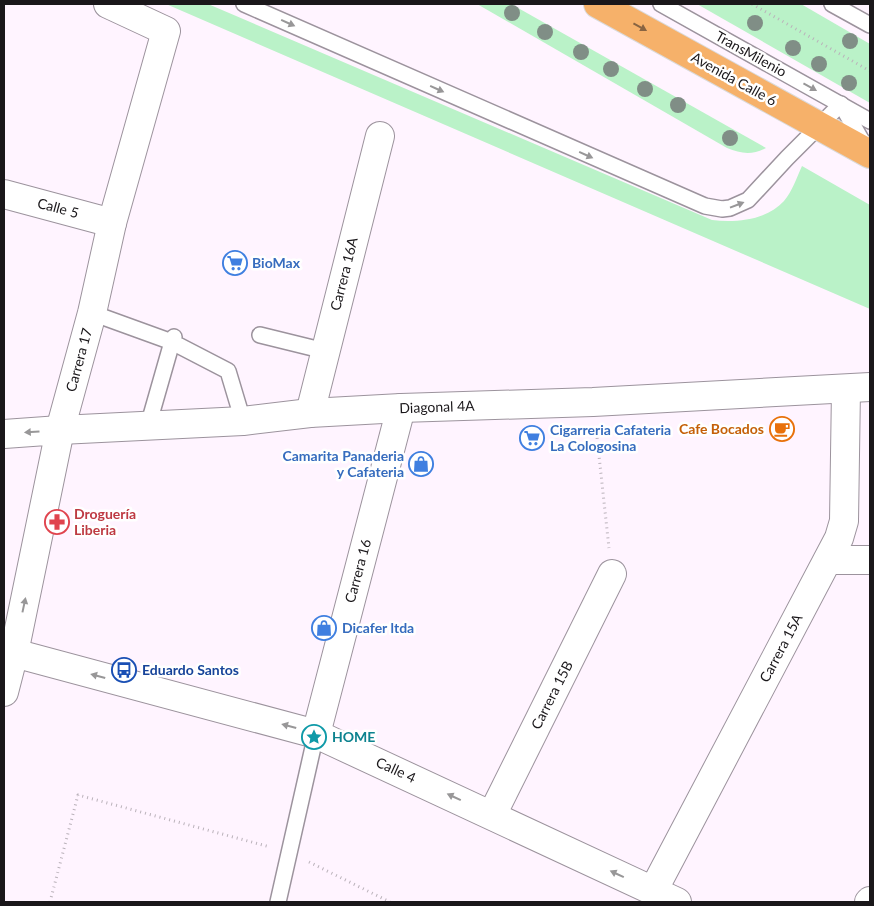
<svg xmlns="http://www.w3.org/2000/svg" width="874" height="906" font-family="Lato,sans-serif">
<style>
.grass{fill:#baf2c8}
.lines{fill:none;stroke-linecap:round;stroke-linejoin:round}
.service-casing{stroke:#9c939d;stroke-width:18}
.minor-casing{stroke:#9c939d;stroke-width:30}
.tertiary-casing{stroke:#9c939d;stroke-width:30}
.primary-casing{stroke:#dadada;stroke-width:30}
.path{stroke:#bab2ba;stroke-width:3;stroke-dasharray:1 4;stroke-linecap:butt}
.service{stroke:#fff;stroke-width:15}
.minor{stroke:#fff;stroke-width:28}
.tertiary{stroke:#fff;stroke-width:28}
.primary{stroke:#f6b16a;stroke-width:28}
.tree{fill:#808e86}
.oneway{fill:#989798}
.oneway2{fill:#886442}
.labels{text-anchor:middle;stroke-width:5;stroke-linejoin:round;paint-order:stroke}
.street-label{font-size:14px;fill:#1a171a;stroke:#fff}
.shop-label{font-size:14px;font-weight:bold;fill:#366cbe;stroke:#fff;text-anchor:start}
.food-label{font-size:14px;font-weight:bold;fill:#c56008;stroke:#fff;text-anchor:end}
.health-label{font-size:14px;font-weight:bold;fill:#be3a42;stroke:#fff;text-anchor:start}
.transit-label{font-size:14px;font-weight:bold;fill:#164399;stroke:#fff;text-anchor:start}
.culture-label{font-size:14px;font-weight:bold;fill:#0d838f;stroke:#fff;text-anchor:start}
</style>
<rect width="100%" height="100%" fill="#fff4ff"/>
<g class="grass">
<path d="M166 4H208L712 220C736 223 767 220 784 201 792 192 797 177 802 166L870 205V309Z"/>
<path d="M477 4H511L766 148C753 155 741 154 727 148Z"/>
<polygon points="697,4 801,4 870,44 870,103"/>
</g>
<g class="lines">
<defs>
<g id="service">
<polyline points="244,4 705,206 722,209 730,208 748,200 787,158 841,104 866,148"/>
<polyline points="661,4 870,121"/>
<polyline points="832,4 870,25"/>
<polyline points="92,313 172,342 148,426"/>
<polyline points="260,335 325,351"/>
<polyline points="174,337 172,342 228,371 243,421"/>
<polyline points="278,902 316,734"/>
</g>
<g id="minor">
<polyline points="108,4 166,31 112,223 92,313 60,430 243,421 310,413 401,408 593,402 870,387"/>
<polyline points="4,194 112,223"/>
<polyline points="310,413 380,136"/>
<polyline points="828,560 870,560"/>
<polyline points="4,692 14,653"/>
<polyline points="316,734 401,408"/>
<polyline points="492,815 612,574"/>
<polyline points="653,891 839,538 844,521 846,389"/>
<polyline points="869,902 870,901"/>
</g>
<polyline id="tertiary" points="4,434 60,430 14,653 316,734 677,902"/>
<polyline id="primary" points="598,4 870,154"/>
</defs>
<use href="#service" class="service-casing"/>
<use href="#minor" class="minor-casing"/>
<use href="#tertiary" class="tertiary-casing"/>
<use href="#primary" class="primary-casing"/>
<g class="path">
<polyline points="752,4 870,71"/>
<polyline points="596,428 609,548"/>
<polyline points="309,862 390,902"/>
<polyline points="50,902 78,795 270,847"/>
</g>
<use href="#service" class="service"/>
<use href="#minor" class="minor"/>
<use href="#tertiary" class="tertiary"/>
<use href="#primary" class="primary"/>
</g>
<g class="tree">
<circle cx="512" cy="13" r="8"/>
<circle cx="755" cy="23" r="8"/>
<circle cx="545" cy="32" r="8"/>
<circle cx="850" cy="41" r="8"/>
<circle cx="793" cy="48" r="8"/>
<circle cx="581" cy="52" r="8"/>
<circle cx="819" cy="64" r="8"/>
<circle cx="611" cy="69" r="8"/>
<circle cx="849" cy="83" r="8"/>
<circle cx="645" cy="89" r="8"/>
<circle cx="678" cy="105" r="8"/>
<circle cx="730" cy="138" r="8"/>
</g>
<defs><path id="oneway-solid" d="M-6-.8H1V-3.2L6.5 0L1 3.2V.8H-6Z" transform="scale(1.25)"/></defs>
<g class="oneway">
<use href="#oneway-solid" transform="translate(288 23) rotate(24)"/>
<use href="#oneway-solid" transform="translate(810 87) rotate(29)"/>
<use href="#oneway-solid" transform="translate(437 89) rotate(24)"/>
<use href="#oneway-solid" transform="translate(586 155) rotate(24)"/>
<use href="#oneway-solid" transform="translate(737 205) rotate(-21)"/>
<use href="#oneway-solid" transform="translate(32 432) rotate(176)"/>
<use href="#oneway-solid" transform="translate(24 605) rotate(-78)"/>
<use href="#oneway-solid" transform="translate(98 676) rotate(-165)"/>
<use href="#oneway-solid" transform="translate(289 726) rotate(-165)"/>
<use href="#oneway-solid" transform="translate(454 797) rotate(-155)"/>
<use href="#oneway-solid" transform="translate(617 874) rotate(-155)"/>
</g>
<use class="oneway2" href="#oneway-solid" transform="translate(640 27) rotate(29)"/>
<defs>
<symbol id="supermarket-ring" viewBox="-11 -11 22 22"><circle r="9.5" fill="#fff" stroke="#3f7fe0" stroke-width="1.5"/><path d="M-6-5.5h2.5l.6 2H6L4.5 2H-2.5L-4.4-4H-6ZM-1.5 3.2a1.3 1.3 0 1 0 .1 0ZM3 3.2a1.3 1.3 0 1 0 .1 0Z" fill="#3f7fe0"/></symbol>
<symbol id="cafe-ring" viewBox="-11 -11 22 22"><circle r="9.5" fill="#fff" stroke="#e8710a" stroke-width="1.5"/><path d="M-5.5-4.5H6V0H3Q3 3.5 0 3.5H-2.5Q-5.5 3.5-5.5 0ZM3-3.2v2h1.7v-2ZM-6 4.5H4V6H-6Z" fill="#e8710a"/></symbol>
<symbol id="shop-ring" viewBox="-11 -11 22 22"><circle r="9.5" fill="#fff" stroke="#3f7fe0" stroke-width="1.5"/><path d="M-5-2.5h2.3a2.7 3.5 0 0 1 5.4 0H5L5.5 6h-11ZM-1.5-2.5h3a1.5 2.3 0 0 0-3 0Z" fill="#3f7fe0"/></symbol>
<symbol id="pharmacy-ring" viewBox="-11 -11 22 22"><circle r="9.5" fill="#fff" stroke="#e0444e" stroke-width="1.5"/><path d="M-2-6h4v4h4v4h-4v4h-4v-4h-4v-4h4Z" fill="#e0444e"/></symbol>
<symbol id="bus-ring" viewBox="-11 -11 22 22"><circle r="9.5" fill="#fff" stroke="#1a4fb4" stroke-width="1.5"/><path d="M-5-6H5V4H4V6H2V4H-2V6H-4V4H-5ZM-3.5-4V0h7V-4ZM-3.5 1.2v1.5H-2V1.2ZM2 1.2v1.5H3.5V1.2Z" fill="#1a4fb4"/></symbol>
<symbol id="sight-ring" viewBox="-11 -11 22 22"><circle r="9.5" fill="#fff" stroke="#0f9aa8" stroke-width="1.5"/><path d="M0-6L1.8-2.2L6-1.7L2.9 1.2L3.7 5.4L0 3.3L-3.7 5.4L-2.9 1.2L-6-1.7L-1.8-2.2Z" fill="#0f9aa8"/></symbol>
</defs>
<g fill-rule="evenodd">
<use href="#supermarket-ring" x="221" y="249" width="28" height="28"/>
<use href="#cafe-ring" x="768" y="415" width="28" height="28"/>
<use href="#supermarket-ring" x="518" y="424" width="28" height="28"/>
<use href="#shop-ring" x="407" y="450" width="28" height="28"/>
<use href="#pharmacy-ring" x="43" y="508" width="28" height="28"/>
<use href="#shop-ring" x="310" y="614" width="28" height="28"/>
<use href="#bus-ring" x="110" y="656" width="28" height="28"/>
<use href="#sight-ring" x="300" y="723" width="28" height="28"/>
</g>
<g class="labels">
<g class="street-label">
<text transform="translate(751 54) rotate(29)" y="5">TransMilenio</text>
<text transform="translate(734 79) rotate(29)" y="5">Avenida Calle 6</text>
<text transform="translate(58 208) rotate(15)" y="5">Calle 5</text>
<text transform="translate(344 274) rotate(-76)" y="5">Carrera 16A</text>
<text transform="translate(79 360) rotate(-75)" y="5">Carrera 17</text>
<text transform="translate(437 407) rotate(-2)" y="5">Diagonal 4A</text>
<text transform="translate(358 571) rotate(-75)" y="5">Carrera 16</text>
<text transform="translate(781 648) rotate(-62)" y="5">Carrera 15A</text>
<text transform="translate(552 695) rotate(-63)" y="5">Carrera 15B</text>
<text transform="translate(396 770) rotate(25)" y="5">Calle 4</text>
</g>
<g class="shop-label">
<text x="252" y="268">BioMax</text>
<text x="550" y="435">Cigarreria Cafateria<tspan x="550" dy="16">La Cologosina</tspan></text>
<text x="404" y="461" text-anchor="end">Camarita Panaderia<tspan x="404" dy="16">y Cafateria</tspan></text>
<text x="342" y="633">Dicafer ltda</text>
</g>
<g class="food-label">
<text x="764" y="434">Cafe Bocados</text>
</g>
<g class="health-label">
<text x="74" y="519">Droguería<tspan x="74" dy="16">Liberia</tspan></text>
</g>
<g class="transit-label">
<text x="142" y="675">Eduardo Santos</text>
</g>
<g class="culture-label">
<text x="332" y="742">HOME</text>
</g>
</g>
<rect width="874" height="906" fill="none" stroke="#1a171a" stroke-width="10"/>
</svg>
